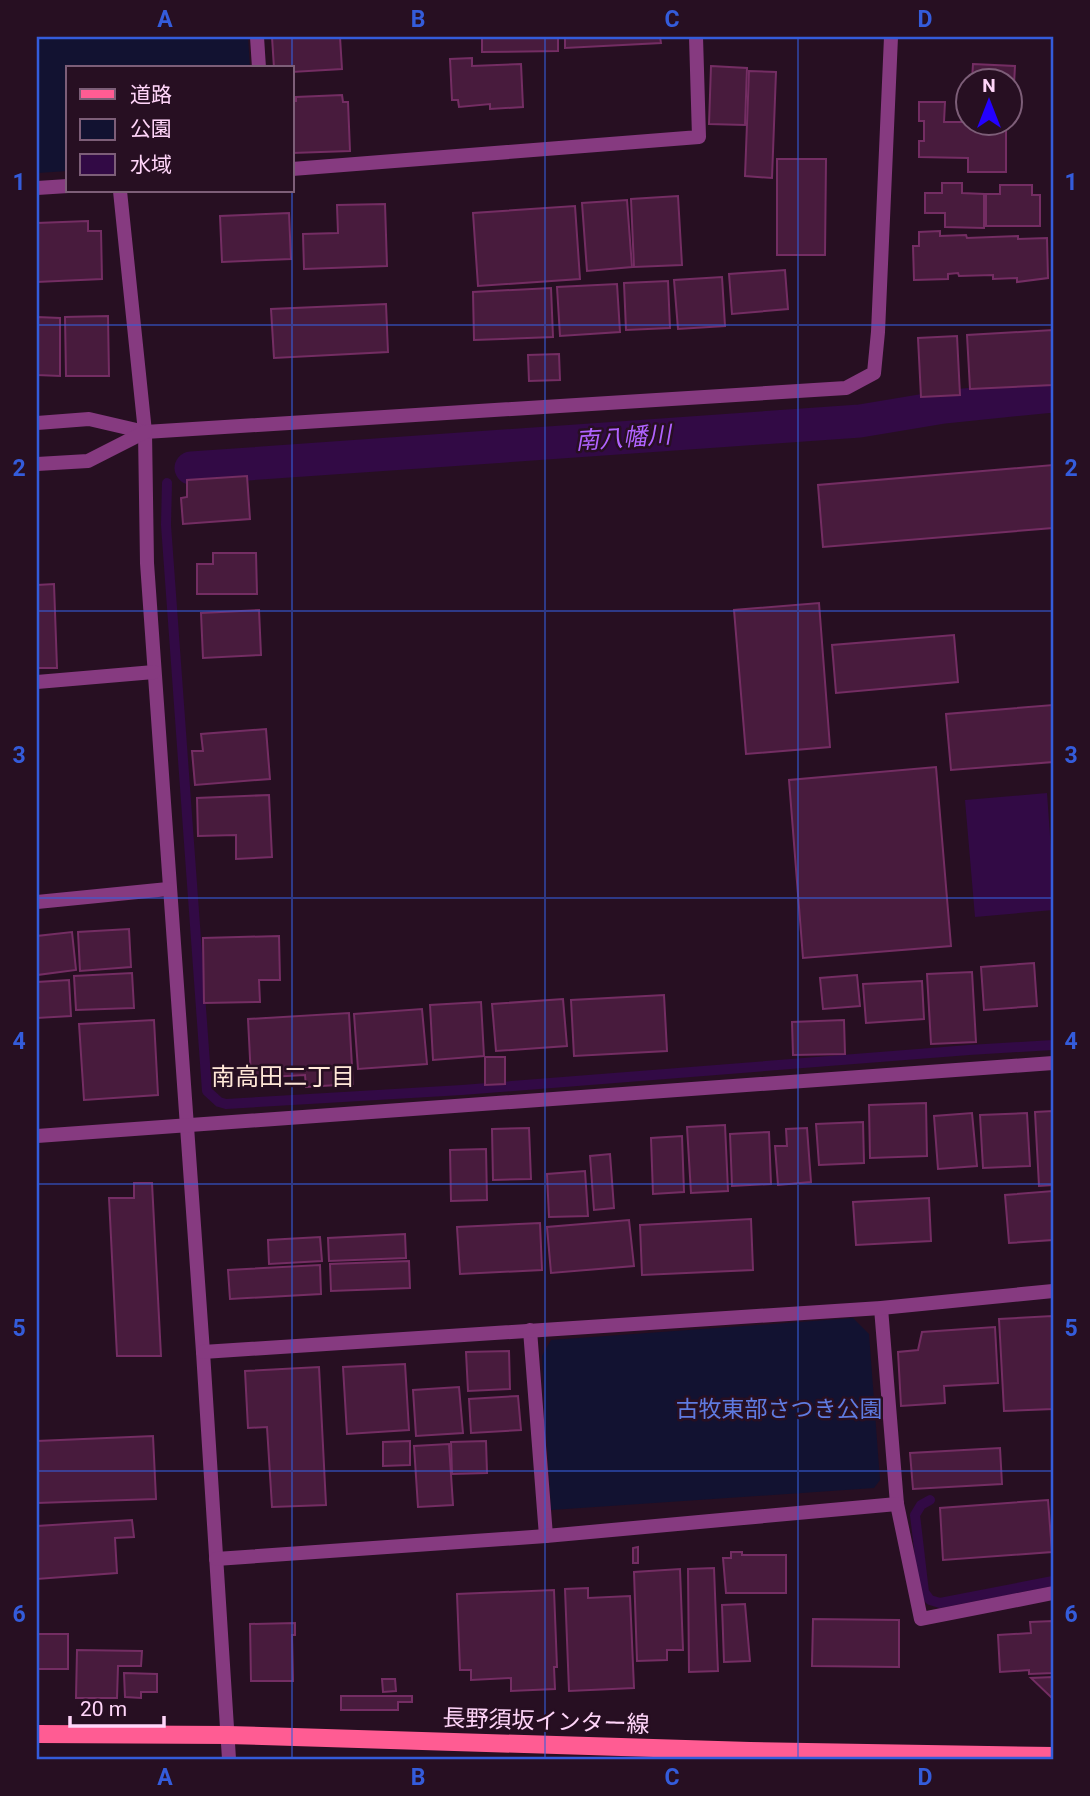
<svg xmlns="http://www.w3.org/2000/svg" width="1090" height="1796" font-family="Roboto,'Noto Sans JP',sans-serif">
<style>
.green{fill:#121231}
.water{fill:#320a45}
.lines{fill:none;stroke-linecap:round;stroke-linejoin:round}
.stream{stroke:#320a45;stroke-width:10}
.canal{stroke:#320a45;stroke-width:33}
.building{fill:#481b3d;stroke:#742d63;stroke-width:2}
.street{stroke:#863a80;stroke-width:14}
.primary{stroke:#ff5c93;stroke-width:18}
.grid{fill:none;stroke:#345cdb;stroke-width:2;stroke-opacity:0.55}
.labels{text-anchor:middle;stroke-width:5;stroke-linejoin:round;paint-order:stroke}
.park-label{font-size:23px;fill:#5f7be1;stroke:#270f22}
.street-label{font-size:23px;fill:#ffd5f9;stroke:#270f22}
.water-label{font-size:24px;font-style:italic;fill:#b163ff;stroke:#270f22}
.neighbourhood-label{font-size:24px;fill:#ffe7d7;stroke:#270f22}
.neatline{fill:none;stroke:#345cdb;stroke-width:2.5}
.grid-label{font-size:23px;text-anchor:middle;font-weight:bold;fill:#345cdb}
</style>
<rect width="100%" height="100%" fill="#270f22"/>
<g class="green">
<polygon points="37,37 248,37 250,68 68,68 68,171 37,173"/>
<polygon points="853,1318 869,1334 880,1480 874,1488 551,1510 542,1356 551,1340"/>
</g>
<polygon class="water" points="1047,793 1053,878 1053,910 975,917 965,800"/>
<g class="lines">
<g class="stream">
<polyline points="167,483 166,525 207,1091 219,1102 226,1104 462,1090 969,1050 1053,1045"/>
<polyline points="930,1500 921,1505 915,1515 924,1592 930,1600 940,1603 1053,1581"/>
</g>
<polyline class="canal" points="191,468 860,421 944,407 1053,396"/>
</g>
<g class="building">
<polygon points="272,37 340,37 342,69 292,72 292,68 274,68"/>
<polygon points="482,37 558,37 558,51 482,52"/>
<polygon points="565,37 660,37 661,43 565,48"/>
<polygon points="472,58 472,66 521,64 523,107 490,109 490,104 459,107 458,100 452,100 450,59"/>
<polygon points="973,64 1015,66 1012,121 1010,121 1010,80 972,80"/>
<polygon points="711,66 747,68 745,125 709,124"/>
<polygon points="749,71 776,72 772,178 745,176"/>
<polygon points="342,95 343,102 348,102 350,151 292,153 292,101 296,101 296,97"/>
<polygon points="919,102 945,102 944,122 1006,122 1006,172 968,172 968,158 919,157 919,141 924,141 924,121 919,121"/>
<polygon points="777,159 826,159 825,255 777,255"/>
<polygon points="942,183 962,183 962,193 984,194 984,228 945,227 945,213 925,213 925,193 942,193"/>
<polygon points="1000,185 1032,185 1032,195 1040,195 1040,226 986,226 986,194 1000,194"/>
<polygon points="678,196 682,265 634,267 631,199"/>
<polygon points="627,200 632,267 587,271 582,203"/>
<polygon points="385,204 387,266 304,269 303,234 338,233 337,205"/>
<polygon points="575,206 580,279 478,286 473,213"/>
<polygon points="289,213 291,259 222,262 220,216"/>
<polygon points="88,221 88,231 101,231 102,279 37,282 37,223"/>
<polygon points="940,231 940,236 966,235 967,238 1018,236 1018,239 1047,238 1048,278 1017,282 1017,278 993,279 993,275 959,276 958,273 948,274 948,279 914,280 913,246 919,246 919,232"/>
<polygon points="785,270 788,309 732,314 729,274"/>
<polygon points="722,277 725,326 678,329 674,280"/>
<polygon points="668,281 670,328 626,330 624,283"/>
<polygon points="617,284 620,332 560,336 557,287"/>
<polygon points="551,288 553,337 474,340 473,292"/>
<polygon points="386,304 388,352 274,358 271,309"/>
<polygon points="108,316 109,376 66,376 65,317"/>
<polygon points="37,317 60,318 60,376 37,375"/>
<polygon points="1053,330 1053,385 970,389 967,335"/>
<polygon points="957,336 960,395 921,397 918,338"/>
<polygon points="559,354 560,380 529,381 528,355"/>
<polygon points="1053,465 1053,528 823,547 818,485"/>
<polygon points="247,476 250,519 183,524 181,498 187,497 187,480"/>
<polygon points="213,553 256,553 257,594 197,594 197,564 213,564"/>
<polygon points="54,584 57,668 37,668 37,585"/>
<polygon points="819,603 830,747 746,754 734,610"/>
<polygon points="259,610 261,655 203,658 201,613"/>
<polygon points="954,635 958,682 836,693 832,645"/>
<polygon points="1053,705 1053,762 951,770 946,714"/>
<polygon points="266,729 270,779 195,785 192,751 203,751 201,734"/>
<polygon points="936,767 951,946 803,958 789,780"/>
<polygon points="269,795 272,857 236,859 236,835 198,836 197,798"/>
<polygon points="129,929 131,967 80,971 78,932"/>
<polygon points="72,932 76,970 37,975 37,936"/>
<polygon points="279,936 280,980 259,980 260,1002 204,1003 203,938"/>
<polygon points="1034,963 1037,1006 984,1010 981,967"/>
<polygon points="972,972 976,1042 931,1044 927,974"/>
<polygon points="132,973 134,1008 76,1010 74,976"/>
<polygon points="857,975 860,1006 823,1009 820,978"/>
<polygon points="69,980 71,1016 37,1018 37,982"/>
<polygon points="922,981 924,1019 866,1023 863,984"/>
<polygon points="664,995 667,1051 574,1056 571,1000"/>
<polygon points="563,999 567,1046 496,1051 492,1004"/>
<polygon points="481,1002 484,1056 433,1060 430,1005"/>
<polygon points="422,1009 427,1064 358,1069 354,1014"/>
<polygon points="349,1013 353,1084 306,1087 305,1075 251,1078 248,1019"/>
<polygon points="154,1020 158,1095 84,1100 79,1024"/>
<polygon points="844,1020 845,1054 793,1055 792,1022"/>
<polygon points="485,1057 505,1057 505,1084 485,1085"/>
<polygon points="926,1103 927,1156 870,1158 869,1105"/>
<polygon points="1053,1111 1053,1185 1039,1186 1035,1112"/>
<polygon points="972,1113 977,1166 938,1169 934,1116"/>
<polygon points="1027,1113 1030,1166 983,1168 980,1115"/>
<polygon points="863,1122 864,1163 819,1165 816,1124"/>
<polygon points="725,1125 728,1191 691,1193 687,1127"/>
<polygon points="529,1128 531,1179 493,1180 492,1129"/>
<polygon points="807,1128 811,1182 778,1185 775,1146 787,1146 786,1129"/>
<polygon points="769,1132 771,1184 732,1186 730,1134"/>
<polygon points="682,1136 684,1192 653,1194 651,1138"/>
<polygon points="486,1149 487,1200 451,1201 450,1150"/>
<polygon points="610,1154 614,1208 594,1210 590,1156"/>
<polygon points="585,1171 588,1216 549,1217 547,1174"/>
<polygon points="134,1183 152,1183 161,1356 117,1356 109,1198 134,1198"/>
<polygon points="1053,1191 1053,1240 1009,1243 1005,1195"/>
<polygon points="929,1198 931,1241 856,1245 853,1202"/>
<polygon points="751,1219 753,1270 642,1275 640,1225"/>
<polygon points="629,1220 634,1266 551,1273 547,1227"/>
<polygon points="540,1223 542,1270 460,1274 457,1227"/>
<polygon points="405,1234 406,1258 329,1261 328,1238"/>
<polygon points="320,1237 322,1261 269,1264 268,1240"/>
<polygon points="409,1261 410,1288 331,1291 330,1264"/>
<polygon points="320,1265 321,1294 230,1299 228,1270"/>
<polygon points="1052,1316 1053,1409 1004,1411 999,1319"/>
<polygon points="995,1327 998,1383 944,1386 945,1403 901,1406 898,1352 918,1350 922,1332"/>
<polygon points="509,1351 510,1389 468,1391 466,1352"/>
<polygon points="405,1364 409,1430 347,1434 343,1367"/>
<polygon points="319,1367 326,1505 272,1507 267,1427 248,1428 245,1371"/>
<polygon points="459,1387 463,1433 416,1436 413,1390"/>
<polygon points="518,1396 521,1430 471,1433 469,1399"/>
<polygon points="153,1436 156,1499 37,1503 37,1441"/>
<polygon points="410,1441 410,1465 383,1466 383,1442"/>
<polygon points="486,1441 487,1473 452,1474 451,1442"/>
<polygon points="449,1444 453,1505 418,1507 414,1446"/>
<polygon points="1000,1448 1002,1484 913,1489 910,1453"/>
<polygon points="1048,1500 1052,1552 943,1560 940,1508"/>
<polygon points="132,1520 134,1537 115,1538 117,1573 37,1579 37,1526"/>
<polygon points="638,1547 638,1563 633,1563 633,1548"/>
<polygon points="731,1552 742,1552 742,1555 786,1555 786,1593 726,1593 723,1558 731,1558"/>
<polygon points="714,1568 718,1671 689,1672 688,1569"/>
<polygon points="680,1569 683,1650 667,1650 667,1660 637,1661 634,1572"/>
<polygon points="588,1588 588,1598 630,1596 634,1688 569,1691 565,1589"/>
<polygon points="554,1590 557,1667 554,1667 555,1689 511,1691 511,1678 471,1680 471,1670 460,1670 457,1594"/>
<polygon points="745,1604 750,1661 724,1662 722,1605"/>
<polygon points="813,1619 899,1620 899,1667 812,1666"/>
<polygon points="1053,1621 1053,1673 1029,1674 1029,1670 1000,1672 998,1635 1031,1633 1030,1622"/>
<polygon points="295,1623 295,1635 292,1635 293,1681 251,1681 250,1624"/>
<rect x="37" y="1634" width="31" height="35"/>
<polygon points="77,1650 142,1651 141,1666 118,1666 117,1698 76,1698"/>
<polygon points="124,1673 157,1674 157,1692 141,1692 141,1698 125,1697"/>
<polygon points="1053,1677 1053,1699 1031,1678"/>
<polygon points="382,1679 395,1679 396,1691 383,1692"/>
<polygon points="341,1696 412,1696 412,1702 398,1702 398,1710 341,1710"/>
</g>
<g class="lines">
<g class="street">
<polyline points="257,37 259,68"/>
<polyline points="292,169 699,137 696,37"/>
<polyline points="37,188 68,186"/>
<polyline points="120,191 145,432 147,563 203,1352 229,1759"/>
<polyline points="37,423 89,419 145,432 846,388 874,373 878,332 891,37"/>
<polyline points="37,464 88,461 145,432"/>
<polyline points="37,682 154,672"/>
<polyline points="37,902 168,889"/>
<polyline points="37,1136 1053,1063"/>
<polyline points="881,1308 897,1504 921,1619 1053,1593"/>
<polyline points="530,1330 546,1536"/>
<polyline points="203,1352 881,1308 1053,1291"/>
<polyline points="216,1559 546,1536 897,1504"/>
</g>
<polyline class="primary" points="37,1734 228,1735 750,1751 1053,1756"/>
</g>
<path class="grid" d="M292 37V68M545 37V1759M798 37V1759M292 191V1759M37 325H1053M37 611H1053M37 898H1053M37 1184H1053M37 1471H1053"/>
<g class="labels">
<g class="park-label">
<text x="779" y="1417">古牧東部さつき公園</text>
</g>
<g class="street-label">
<text transform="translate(546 1721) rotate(2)" y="8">長野須坂インター線</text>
</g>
<g class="water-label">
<text transform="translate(623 438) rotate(-4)" y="8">南八幡川</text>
</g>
<g class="neighbourhood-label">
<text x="283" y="1085">南高田二丁目</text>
</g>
</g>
<rect width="1090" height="1796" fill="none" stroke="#270f22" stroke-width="77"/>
<rect x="66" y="66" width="228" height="126" fill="#270f22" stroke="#7d5e78" stroke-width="2"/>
<rect x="80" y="89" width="35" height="10" fill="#ff5c93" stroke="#7d5e78" stroke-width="2"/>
<text x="130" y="102" font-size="21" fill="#ffd5f9">道路</text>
<rect x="80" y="119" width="35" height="21" fill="#121231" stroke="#7d5e78" stroke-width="2"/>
<text x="130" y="136" font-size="21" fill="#ffd5f9">公園</text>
<rect x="80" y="154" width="35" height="21" fill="#320a45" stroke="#7d5e78" stroke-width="2"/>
<text x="130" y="172" font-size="21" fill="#ffd5f9">水域</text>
<g transform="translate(989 102)"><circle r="33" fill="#270f22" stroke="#7d5e78" stroke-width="2"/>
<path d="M0-5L12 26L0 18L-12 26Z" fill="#2401ff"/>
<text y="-10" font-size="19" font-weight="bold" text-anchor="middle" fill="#ffd5f9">N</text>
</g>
<path d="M70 1716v10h94v-10" fill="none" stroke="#ffd5f9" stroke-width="3.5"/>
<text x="80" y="1716" font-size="21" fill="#ffd5f9" stroke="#270f22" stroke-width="5" paint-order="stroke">20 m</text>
<rect x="38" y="38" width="1014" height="1720" class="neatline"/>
<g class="grid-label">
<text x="165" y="27">A</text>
<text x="418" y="27">B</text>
<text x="672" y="27">C</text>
<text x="925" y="27">D</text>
<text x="19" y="190">1</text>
<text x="1071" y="190">1</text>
<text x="19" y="476">2</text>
<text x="1071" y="476">2</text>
<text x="19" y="763">3</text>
<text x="1071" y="763">3</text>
<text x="19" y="1049">4</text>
<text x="1071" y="1049">4</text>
<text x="19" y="1336">5</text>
<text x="1071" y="1336">5</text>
<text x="19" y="1622">6</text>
<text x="1071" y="1622">6</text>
<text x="165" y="1785">A</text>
<text x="418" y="1785">B</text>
<text x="672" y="1785">C</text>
<text x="925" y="1785">D</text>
</g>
</svg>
